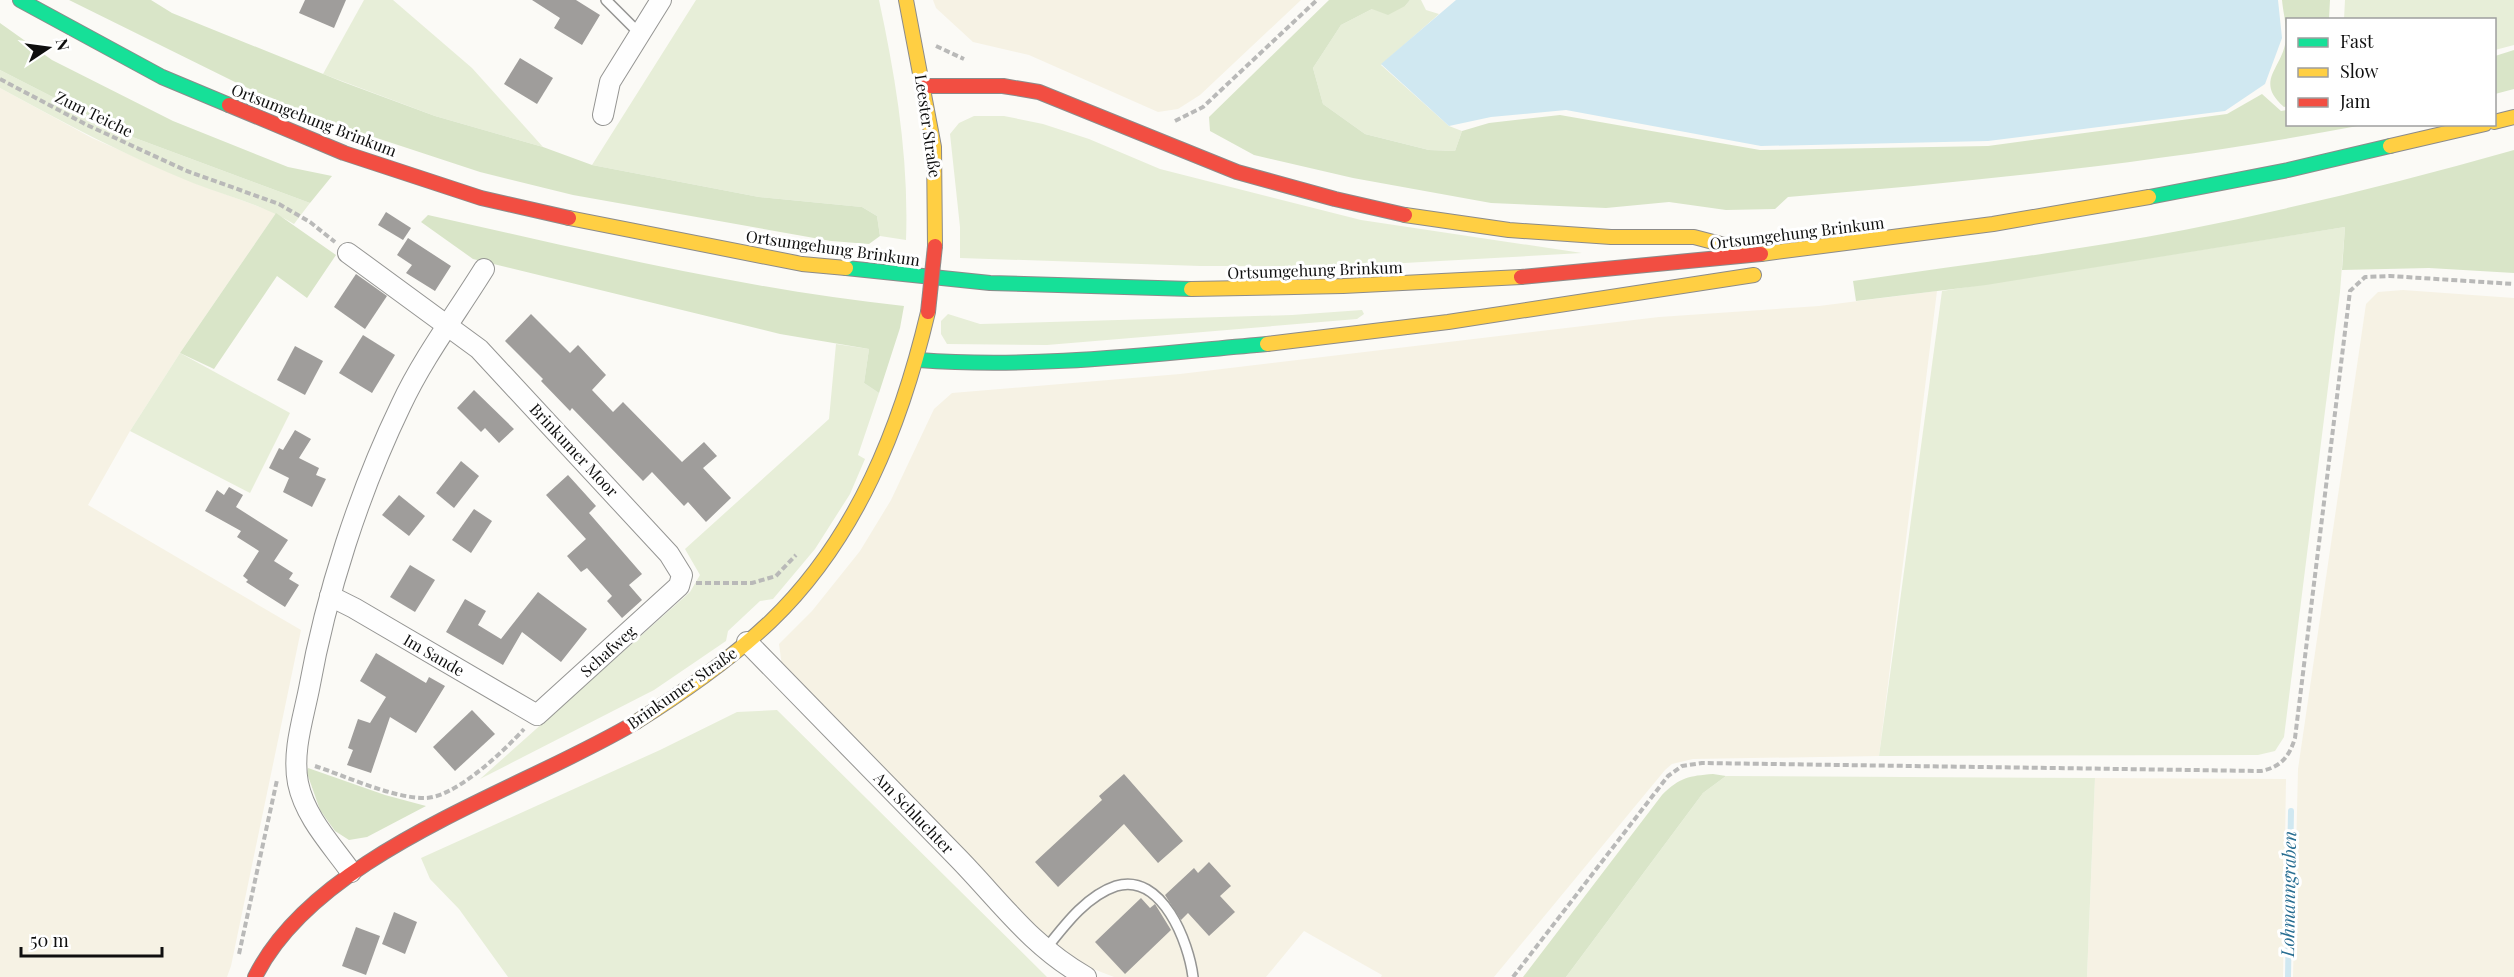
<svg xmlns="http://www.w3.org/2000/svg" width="2514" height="977" font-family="'Playfair Display',serif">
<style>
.farmland{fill:#f6f2e4}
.green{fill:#e7eed8}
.forest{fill:#d9e5c8}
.water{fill:#d0e8f1}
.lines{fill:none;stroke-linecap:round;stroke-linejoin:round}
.stream{stroke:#d0e8f1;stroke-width:6}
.building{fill:#9f9d9b}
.lane-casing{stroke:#959593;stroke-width:12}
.street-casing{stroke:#959593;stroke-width:22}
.fast-casing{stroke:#8c8b8a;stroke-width:16}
.slow-casing{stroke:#8c8b8a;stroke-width:16}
.jam-casing{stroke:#8c8b8a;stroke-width:16}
.path{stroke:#b9b9b8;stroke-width:4;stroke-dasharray:6 3;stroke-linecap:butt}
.lane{stroke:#fefefe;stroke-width:9}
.street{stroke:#fefefe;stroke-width:20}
.fast{stroke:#16e098;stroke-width:14}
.slow{stroke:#ffcf43;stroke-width:14}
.jam{stroke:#f24e42;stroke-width:14}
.jam-bridge-casing{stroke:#8c8b8a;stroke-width:16;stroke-linecap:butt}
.jam-bridge{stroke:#f24e42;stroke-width:14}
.labels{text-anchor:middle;stroke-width:6;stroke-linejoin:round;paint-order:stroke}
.street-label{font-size:16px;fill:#0f0f0f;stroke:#fff}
.water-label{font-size:18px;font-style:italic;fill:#286e92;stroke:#fff}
</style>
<rect width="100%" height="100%" fill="#fbfaf6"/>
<g class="farmland">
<polygon points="933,0 1301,0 1200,95 1178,109 1158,112 1029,55 973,42 936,8"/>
<polygon points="0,88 92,138 192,182 276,213 180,353 130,431 88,505 301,630 231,966 227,977 0,977"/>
<polygon points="2403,290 2514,298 2514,977 2293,977 2298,769 2366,304 2378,292"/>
<polygon points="1937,291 1879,756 1693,759 1672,764 1665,770 1494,977 1381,977 1382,975 1304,931 1266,977 1114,977 1075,962 1034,929 782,666 779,644 812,611 860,551 891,500 934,409 952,393 1180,374 1659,317 1819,306"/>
<polygon points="2095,778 2286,779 2283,977 2087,977"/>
</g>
<g class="green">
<polygon points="364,0 393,0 472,68 543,147 435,116 323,74"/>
<path d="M696 0H879C896 79 909 159 906 240L880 236 877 216 862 207 759 197 592 165Z"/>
<polygon points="1410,0 1421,0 1426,10 1439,14 1381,65 1449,126 1462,131 1455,151 1429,150 1365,134 1323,104 1313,68 1341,25 1372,9 1405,6"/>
<polygon points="2345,0 2514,0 2514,45 2495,50 2494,20 2344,19"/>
<path d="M0 70 127 135 310 203 294 224C263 205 227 196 193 183 126 156 63 122 0 88Z"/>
<polygon points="974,116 1004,116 1043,124 1089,139 1160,169 1361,220 1582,253 1350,266 1200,266 960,258 960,227 950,134 959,123"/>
<polygon points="2345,227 2340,292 2284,737 2275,751 2258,755 1879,756 1942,291"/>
<polygon points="1362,310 1364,314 1357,319 1047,345 947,344 941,334 941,321 948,314 980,324 1292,315"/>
<polygon points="836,344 869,349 864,383 879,393 858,455 865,459 850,494 815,549 773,599 760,601 728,631 726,641 654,690 480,779 690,592 700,575 685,549 829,419"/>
<polygon points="180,353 290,413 250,493 130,431"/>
<polygon points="777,710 1047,977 508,977 459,909 430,879 421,858 660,750 737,712"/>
<polygon points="1726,776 2095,778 2087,977 1566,977 1703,793"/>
</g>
<g class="forest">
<polygon points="69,0 151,0 172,13 343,82 435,116 543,147 592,165 759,197 862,207 877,216 880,236 869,244 831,241 573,195 480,172 316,118 241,85"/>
<path d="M1329 0H1410L1405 6 1388 15 1372 9 1341 25 1313 68 1323 104 1365 134 1429 150 1455 151 1462 131 1489 123 1560 115 1760 150 1988 146 2227 114 2262 94 2281 111 2287 110 2288 124 2363 125C2173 161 1980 181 1788 197L1775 209 1726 210 1669 202 1606 208 1491 203 1353 178 1254 155 1210 131 1209 117Z"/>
<path d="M2282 0H2330L2329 19 2288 20V106L2284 107C2253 80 2284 68 2286 38 2287 26 2283 12 2282 0Z"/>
<polygon points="0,23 52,60 173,121 288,167 332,176 310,203 127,135 0,70"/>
<polygon points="2514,50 2514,89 2495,94 2495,56"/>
<path d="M2514 150V273L2429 268 2342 270 2345 227 1986 285 1856 301 1853 281C1963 265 2074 251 2184 230 2295 208 2405 181 2514 150Z"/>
<polygon points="276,213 336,255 307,298 277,276 214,369 180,353"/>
<path d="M428 215C586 250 743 289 904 306L900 328 879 393 864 383 869 349 780 334 473 259 421 222Z"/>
<polygon points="308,768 385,795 426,806 367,837 349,840 335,831 320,810 307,773"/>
<path d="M1713 774 1726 776 1703 793 1566 977H1523L1662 795C1680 777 1689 776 1713 774Z"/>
</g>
<polygon class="water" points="1456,0 2278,0 2282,38 2265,84 2225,111 1988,141 1761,146 1566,110 1491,117 1449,126 1381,64"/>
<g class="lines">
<polyline class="stream" points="2288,977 2291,811"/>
</g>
<g class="building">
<polygon points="305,0 346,0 334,28 299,13"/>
<polygon points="532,0 576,0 600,15 582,45 554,28 560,18"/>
<polygon points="520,58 553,78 537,104 504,84"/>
<polygon points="386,212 411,228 403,240 378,225"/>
<polygon points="408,238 451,266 435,291 406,273 412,265 397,255"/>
<polygon points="356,274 387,296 365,329 334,307"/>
<polygon points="531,314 570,353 578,345 606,375 592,390 613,412 623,402 682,462 704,442 717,456 703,468 731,498 706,522 688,502 684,506 652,472 643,481 572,408 570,411 541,381 543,379 505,341"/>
<polygon points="363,335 395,355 372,393 339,373"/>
<polygon points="295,346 323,361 305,395 277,380"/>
<polygon points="474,390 514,429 499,443 485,428 481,432 457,408"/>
<polygon points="295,430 311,439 299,458 319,468 316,475 326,479 312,507 283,492 289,478 269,468 279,448 283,450"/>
<polygon points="461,461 479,476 454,508 436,493"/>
<polygon points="568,475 596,506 589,513 642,574 629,585 642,600 622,618 607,601 612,596 587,568 581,572 567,556 586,539 546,495"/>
<polygon points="229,487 243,495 236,507 288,540 274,561 293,573 289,579 299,585 285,607 246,582 248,580 243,576 259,551 237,537 241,531 205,511 217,490 224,495"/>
<polygon points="399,495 425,516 409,536 382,515"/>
<polygon points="474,509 492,521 471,553 452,540"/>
<polygon points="410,565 435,580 415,612 390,597"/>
<polygon points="538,592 587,629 561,662 522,632 503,665 446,632 465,599 486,611 478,625 501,639"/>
<polygon points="376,653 426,683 429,677 445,686 416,733 390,717 371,773 347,765 353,750 348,748 358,719 370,723 386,697 360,681"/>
<polygon points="472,710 495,734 455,771 433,747"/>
<polygon points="1124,774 1183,841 1158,863 1124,824 1058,887 1035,862 1102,800 1099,796"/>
<polygon points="1209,862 1231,886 1220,896 1235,912 1209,936 1188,913 1181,920 1165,895 1194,868 1198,873"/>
<polygon points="1141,898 1150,908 1155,904 1171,930 1125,974 1095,942"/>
<polygon points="394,912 417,922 405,954 382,944"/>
<polygon points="356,927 380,936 366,975 342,966"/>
</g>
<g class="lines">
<defs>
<g id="lane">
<polyline points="606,0 640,34"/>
<path d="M1045 950C1064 926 1086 896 1116 886 1162 872 1189 943 1193 977"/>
</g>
<g id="street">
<polyline points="603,115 610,82 661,0"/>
<polyline points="330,596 354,608 537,715 679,586 682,575 669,554 479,349 348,253"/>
<path d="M747 642C817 714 887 785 957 857 1000 901 1031 946 1086 977"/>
<path d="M351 872C331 844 305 817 298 783 292 752 303 719 309 689 326 594 359 492 401 405 423 358 456 314 484 269"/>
</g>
<g id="fast">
<polyline points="20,0 162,77 229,105"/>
<polyline points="2149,197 2288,170 2390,146"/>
<polyline points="846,268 990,283 1191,289"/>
<path d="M919 360C1034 369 1152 354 1267 344"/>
</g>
<g id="slow">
<polyline points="906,0 934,147 935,246"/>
<polyline points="2494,122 2514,117"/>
<polyline points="2390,146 2485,124"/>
<polyline points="1405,215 1509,230 1611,237 1694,237 1740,249"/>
<polyline points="569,218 802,264 846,268"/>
<polyline points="1761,254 1993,224 2149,197"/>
<polyline points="1191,289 1343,286 1521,277"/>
<polyline points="1267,344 1448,322 1754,275"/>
<path d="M636 722C684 692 730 660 771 621 857 538 901 426 928 312"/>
</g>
<g id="jam">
<polyline points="924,86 1003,86 1039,92 1237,172 1335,199 1405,215"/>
<polyline points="229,105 344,153 481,198 569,218"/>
<polyline points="1521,277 1761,254"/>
<path d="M255 977C317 852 521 791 636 722"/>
</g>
</defs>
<use href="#lane" class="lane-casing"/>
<use href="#street" class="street-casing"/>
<use href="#fast" class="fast-casing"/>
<use href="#slow" class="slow-casing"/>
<use href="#jam" class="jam-casing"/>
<g class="path">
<polyline points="936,46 964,59"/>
<polyline points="0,79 87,125 187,171 279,204 310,222 335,242"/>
<polyline points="1175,121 1203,107 1317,0"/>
<polyline points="696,583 752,583 776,576 796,555"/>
<path d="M315 766C345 776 393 798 424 798 454 799 505 750 524 729"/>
<polyline points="239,954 277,780"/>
<path d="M1513 977 1668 776 1682 766 1702 763 2261 771C2281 767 2289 757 2295 738L2350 291 2365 277 2390 276 2514 284"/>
</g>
<use href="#lane" class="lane"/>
<use href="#street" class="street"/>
<use href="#fast" class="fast"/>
<use href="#slow" class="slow"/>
<use href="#jam" class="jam"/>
<defs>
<polyline id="jam-bridge" points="928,312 935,246"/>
</defs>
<use href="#jam-bridge" class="jam-bridge-casing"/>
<use href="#jam-bridge" class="jam-bridge"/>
</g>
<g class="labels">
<g class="street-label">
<text transform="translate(94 114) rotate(26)" y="6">Zum Teiche</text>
<text transform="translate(314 120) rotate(21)" y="6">Ortsumgehung Brinkum</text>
<text transform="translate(928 126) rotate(82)" y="6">Leester Straße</text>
<text transform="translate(1797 233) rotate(-7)" y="6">Ortsumgehung Brinkum</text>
<text transform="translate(833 248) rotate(8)" y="6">Ortsumgehung Brinkum</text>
<text transform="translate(1315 270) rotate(-2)" y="6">Ortsumgehung Brinkum</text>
<text transform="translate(574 450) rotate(47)" y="6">Brinkumer Moor</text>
<text transform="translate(608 651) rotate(-42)" y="6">Schafweg</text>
<text transform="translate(434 655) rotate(30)" y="6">Im Sande</text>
<text transform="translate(682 688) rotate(-35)" y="6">Brinkumer Straße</text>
<text transform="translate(914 813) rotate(46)" y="6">Am Schluchter</text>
</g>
<g class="water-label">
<text transform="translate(2289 894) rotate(-89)" y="6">Lohmanngraben</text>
</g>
</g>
<rect x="2286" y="18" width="210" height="108" fill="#ffffff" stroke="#9f9f9f" stroke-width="1.5"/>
<rect x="2298" y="38" width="30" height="9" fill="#16e098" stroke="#9f9f9f" stroke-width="1.5"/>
<text x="2340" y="48" font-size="18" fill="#0f0f0f">Fast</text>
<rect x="2298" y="68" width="30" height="9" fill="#ffcf43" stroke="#9f9f9f" stroke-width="1.5"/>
<text x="2340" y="78" font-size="18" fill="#0f0f0f">Slow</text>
<rect x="2298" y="98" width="30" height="9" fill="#f24e42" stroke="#9f9f9f" stroke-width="1.5"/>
<text x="2340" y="108" font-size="18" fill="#0f0f0f">Jam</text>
<g transform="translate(48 48) rotate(77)" stroke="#ffffff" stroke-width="4.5" paint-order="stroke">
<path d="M0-4.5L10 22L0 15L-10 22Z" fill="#0f0f0f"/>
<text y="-9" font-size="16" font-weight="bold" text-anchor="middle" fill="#0f0f0f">N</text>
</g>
<path d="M21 947v9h141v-9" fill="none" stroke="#0f0f0f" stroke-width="3"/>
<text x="30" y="947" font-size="18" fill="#0f0f0f" stroke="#ffffff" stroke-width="4.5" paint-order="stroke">50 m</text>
</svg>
